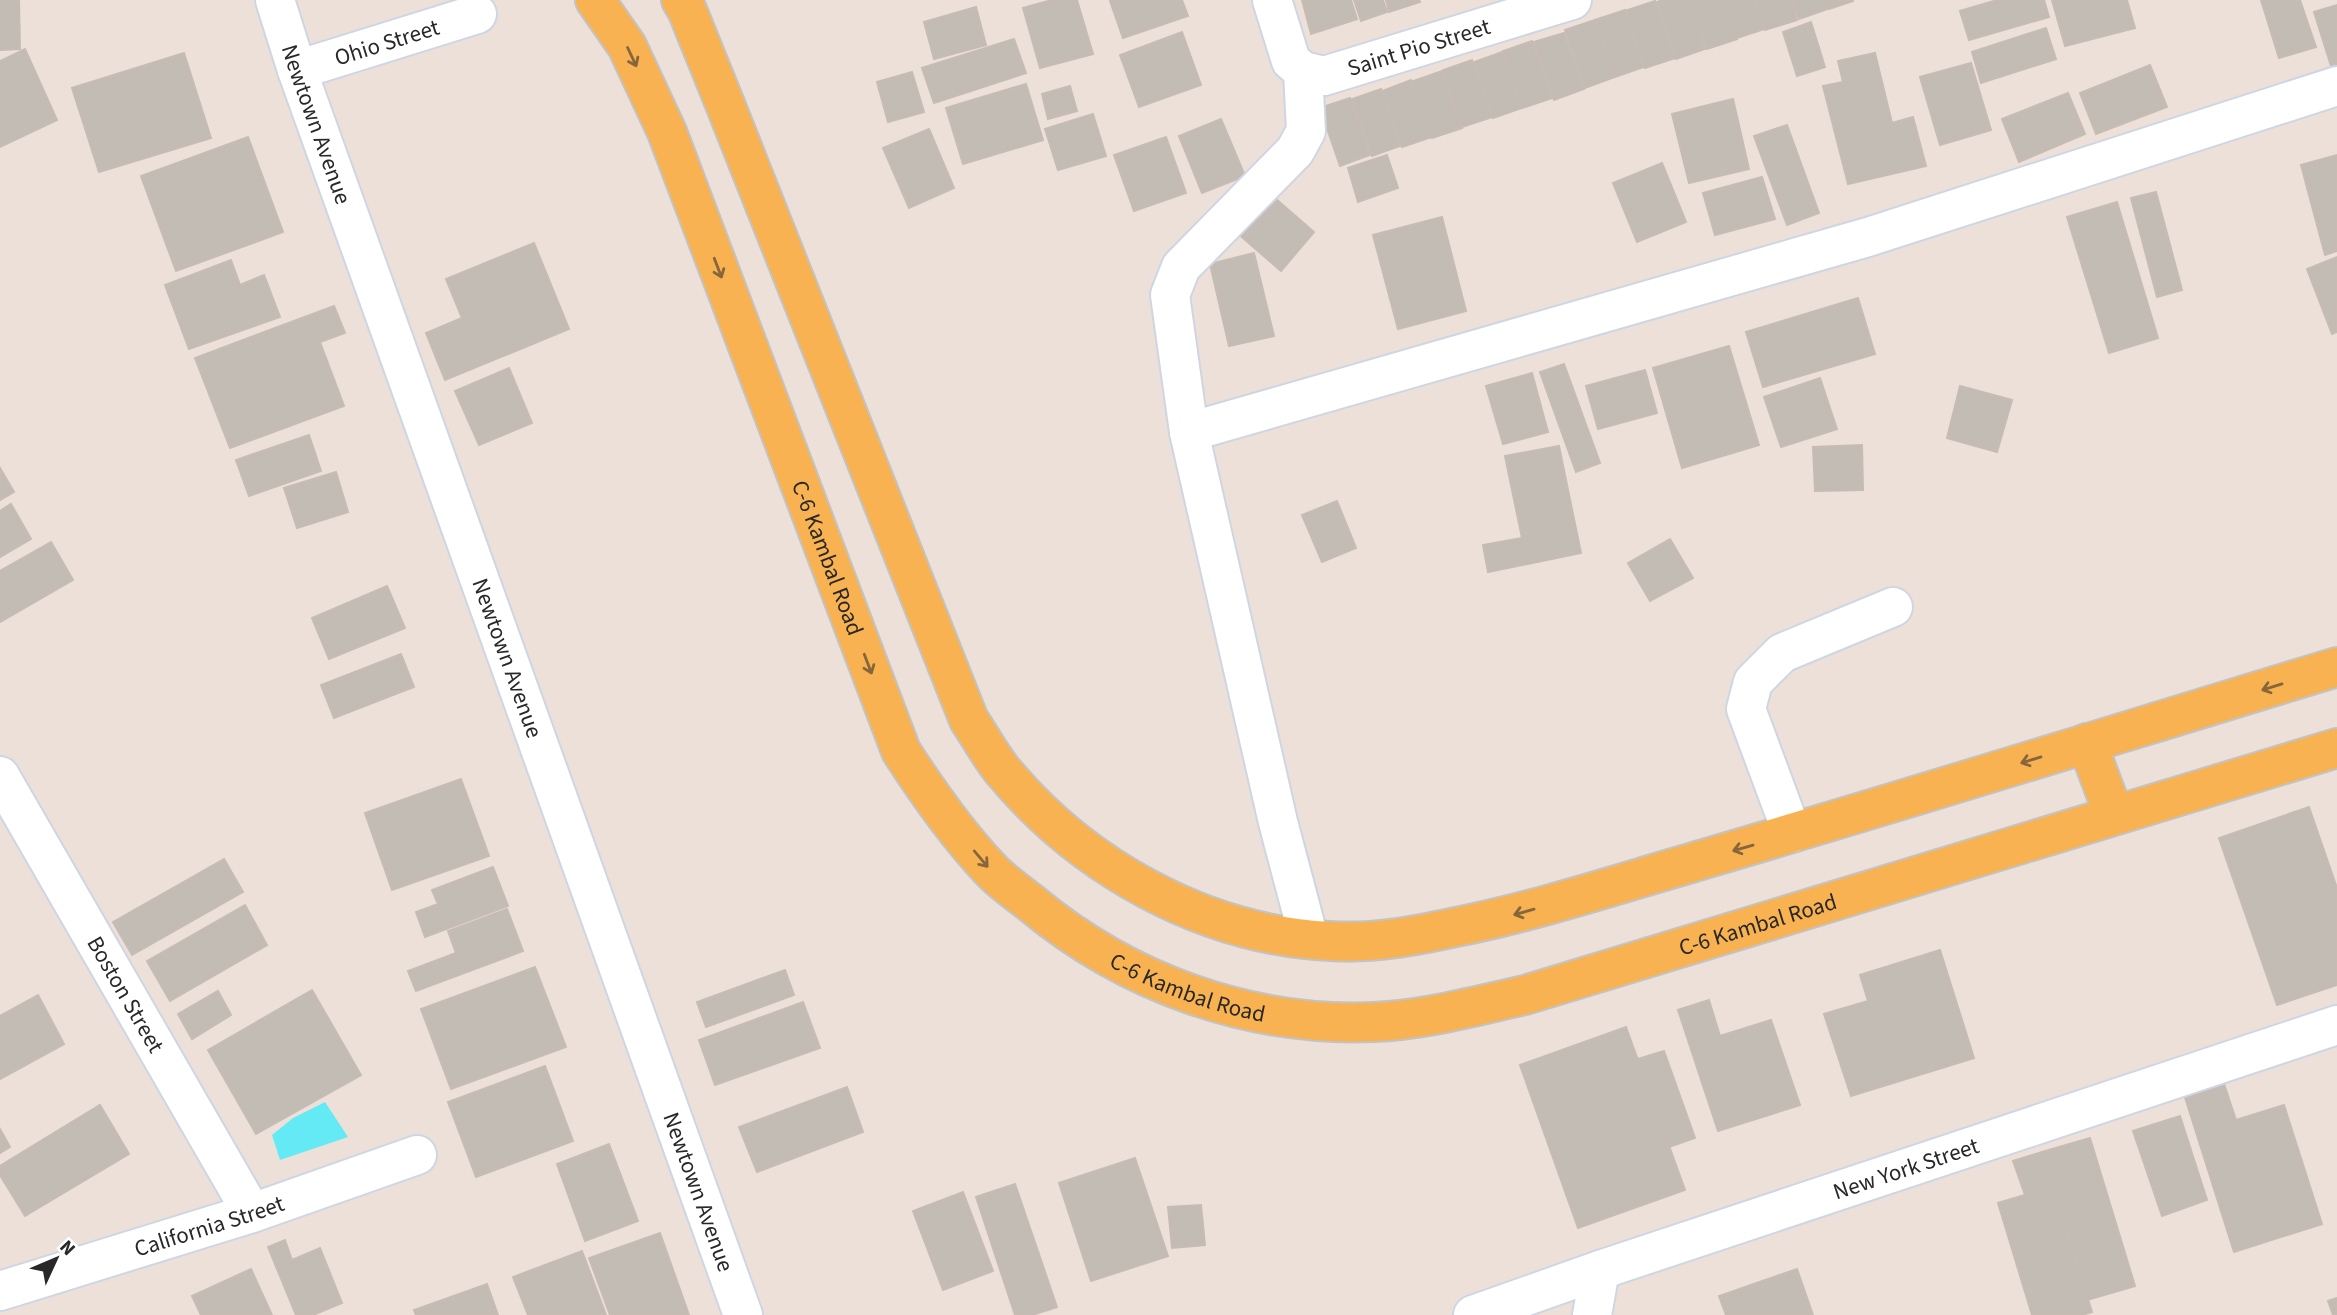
<svg xmlns="http://www.w3.org/2000/svg" width="2337" height="1315" font-family="'Source Sans 3',sans-serif">
<style>
.water{fill:#64eaf5}
.building{fill:#c3bcb5;stroke:#c7bcb3;stroke-width:2}
.lines{fill:none;stroke-linecap:round;stroke-linejoin:round}
.minor-casing{stroke:#ced6e3;stroke-width:42}
.major-casing{stroke:#c3c3c3;stroke-width:42}
.minor{stroke:#fff;stroke-width:38}
.major{stroke:#f8b251;stroke-width:38}
.oneway{stroke:#86663a}
.labels{text-anchor:middle;stroke-width:7;stroke-linejoin:round;paint-order:stroke}
.street-label{font-size:23px;fill:#282828;stroke:#fff}
</style>
<rect width="100%" height="100%" fill="#ece0d9"/>
<polygon class="water" points="325,1102 348,1137 280,1160 272,1135 293,1118"/>
<g class="building">
<polygon points="0,0 19,0 20,49 0,50"/>
<polygon points="1052,0 1077,0 1093,54 1040,68 1023,8"/>
<polygon points="1113,0 1182,0 1188,16 1123,38 1110,1"/>
<polygon points="1302,0 1351,0 1357,19 1311,34"/>
<polygon points="1354,0 1383,0 1387,12 1361,21"/>
<polygon points="1386,0 1419,0 1420,2 1389,12"/>
<polygon points="1662,0 1689,0 1705,49 1676,59 1657,2"/>
<polygon points="1689,0 1723,0 1737,39 1707,49"/>
<polygon points="1724,0 1754,0 1764,29 1737,38"/>
<polygon points="1755,0 1791,0 1797,20 1765,30"/>
<polygon points="1792,0 1825,0 1828,9 1799,19"/>
<polygon points="1826,0 1853,0 1853,1 1829,9"/>
<polygon points="1997,0 2044,0 2049,17 1969,40 1960,11"/>
<polygon points="2052,0 2127,0 2135,28 2065,46"/>
<polygon points="2261,0 2300,0 2316,47 2279,58"/>
<polygon points="1655,1 1675,58 1645,68 1625,11"/>
<polygon points="2337,5 2337,64 2331,66 2314,12"/>
<polygon points="976,7 986,45 934,59 924,22"/>
<polygon points="1625,10 1644,67 1615,77 1595,20"/>
<polygon points="1595,20 1615,77 1585,88 1565,30"/>
<polygon points="1811,22 1825,67 1797,76 1783,32"/>
<polygon points="2046,28 2056,59 1981,83 1972,52"/>
<polygon points="1182,32 1201,85 1139,107 1120,55"/>
<polygon points="1564,33 1584,89 1554,100 1534,42"/>
<polygon points="1014,39 1026,73 934,103 922,68"/>
<polygon points="1532,41 1552,98 1522,108 1503,51"/>
<polygon points="25,49 57,120 0,147 0,61"/>
<polygon points="1502,52 1522,108 1493,118 1474,62"/>
<polygon points="184,53 211,138 99,172 72,88"/>
<polygon points="1875,53 1892,123 1913,117 1926,166 1848,184 1823,86 1843,82 1838,61"/>
<polygon points="1472,60 1492,117 1462,127 1443,70"/>
<polygon points="1971,63 1991,130 1940,145 1920,77"/>
<polygon points="2150,65 2167,107 2096,134 2080,93"/>
<polygon points="1442,71 1462,128 1432,138 1413,81"/>
<polygon points="912,72 924,112 888,122 877,82"/>
<polygon points="1411,80 1432,137 1402,147 1382,91"/>
<polygon points="1026,84 1043,140 963,164 946,108"/>
<polygon points="1070,86 1077,111 1048,119 1042,94"/>
<polygon points="1381,89 1400,146 1372,156 1352,99"/>
<polygon points="2068,93 2085,134 2019,162 2002,119"/>
<polygon points="1350,98 1370,155 1340,166 1320,108"/>
<polygon points="1733,99 1749,169 1689,183 1672,114"/>
<polygon points="1093,114 1106,156 1058,170 1045,129"/>
<polygon points="1221,119 1245,176 1202,193 1179,136"/>
<polygon points="1787,125 1819,213 1787,225 1754,136"/>
<polygon points="929,129 954,188 909,208 883,148"/>
<polygon points="248,137 283,232 176,271 141,176"/>
<polygon points="1166,137 1186,193 1134,211 1114,155"/>
<polygon points="1387,155 1398,188 1358,202 1348,168"/>
<polygon points="2337,155 2337,251 2325,255 2301,165"/>
<polygon points="1662,163 1686,222 1637,242 1613,183"/>
<polygon points="1762,177 1775,219 1715,235 1703,193"/>
<polygon points="2156,192 2182,290 2157,297 2131,198"/>
<polygon points="1269,193 1314,232 1281,271 1236,232"/>
<polygon points="2117,202 2158,338 2109,353 2067,217"/>
<polygon points="1442,217 1466,311 1398,329 1373,235"/>
<polygon points="534,243 569,329 445,380 426,333 462,318 446,279"/>
<polygon points="1254,253 1274,336 1229,346 1210,264"/>
<polygon points="2337,257 2337,332 2332,334 2307,269"/>
<polygon points="231,260 240,285 264,275 280,317 189,349 165,285"/>
<polygon points="1858,298 1875,354 1763,387 1746,332"/>
<polygon points="334,306 345,333 320,342 344,406 230,448 195,358"/>
<polygon points="1729,346 1759,445 1682,468 1653,368"/>
<polygon points="1564,364 1600,463 1576,472 1540,372"/>
<polygon points="509,368 532,423 479,445 455,391"/>
<polygon points="1645,370 1657,413 1598,429 1586,386"/>
<polygon points="1532,373 1548,432 1503,444 1486,386"/>
<polygon points="1820,378 1837,429 1781,447 1764,397"/>
<polygon points="1960,386 2012,400 1997,452 1947,438"/>
<polygon points="309,435 321,471 249,496 236,460"/>
<polygon points="1862,445 1863,490 1815,491 1813,447"/>
<polygon points="1559,446 1581,553 1488,572 1483,545 1522,538 1505,456"/>
<polygon points="0,468 14,492 0,500"/>
<polygon points="336,472 348,512 297,528 284,488"/>
<polygon points="1337,501 1356,548 1322,562 1302,515"/>
<polygon points="11,504 31,539 0,557 0,511"/>
<polygon points="1670,539 1693,578 1650,601 1628,563"/>
<polygon points="51,542 73,580 0,622 0,571"/>
<polygon points="387,586 405,628 329,659 312,618"/>
<polygon points="401,654 414,687 334,718 321,685"/>
<polygon points="461,779 489,856 392,890 365,813"/>
<polygon points="2309,807 2337,888 2337,985 2277,1005 2219,838"/>
<polygon points="224,859 243,892 132,955 113,922"/>
<polygon points="493,867 508,906 425,937 416,912 438,904 432,890"/>
<polygon points="245,905 267,945 170,1001 147,961"/>
<polygon points="507,909 523,951 416,991 408,971 456,953 448,931"/>
<polygon points="1940,950 1974,1058 1851,1096 1824,1014 1868,1001 1860,975"/>
<polygon points="535,967 566,1047 451,1089 421,1009"/>
<polygon points="785,970 794,995 706,1027 697,1002"/>
<polygon points="312,990 361,1075 256,1134 208,1050"/>
<polygon points="218,991 231,1015 192,1039 178,1014"/>
<polygon points="38,995 64,1044 0,1079 0,1016"/>
<polygon points="1709,1000 1720,1036 1771,1020 1800,1105 1718,1131 1678,1010"/>
<polygon points="803,1002 820,1048 715,1085 699,1040"/>
<polygon points="1626,1027 1685,1190 1578,1228 1520,1065"/>
<polygon points="1664,1051 1695,1138 1669,1147 1638,1059"/>
<polygon points="545,1066 573,1141 476,1177 448,1102"/>
<polygon points="2221,1075 2236,1120 2284,1105 2322,1224 2234,1252 2182,1088"/>
<polygon points="847,1087 863,1132 757,1172 739,1127"/>
<polygon points="100,1105 129,1154 25,1216 0,1175 0,1166"/>
<polygon points="2180,1116 2207,1200 2162,1216 2133,1131"/>
<polygon points="0,1129 10,1147 0,1153"/>
<polygon points="2090,1138 2135,1286 2087,1300 2042,1152"/>
<polygon points="609,1144 638,1221 585,1241 557,1164"/>
<polygon points="2042,1152 2092,1312 2082,1315 2032,1315 1998,1203 2025,1195 2013,1161"/>
<polygon points="1135,1158 1168,1256 1091,1281 1059,1183"/>
<polygon points="1015,1184 1057,1307 1032,1315 1015,1315 976,1197"/>
<polygon points="963,1192 993,1271 943,1290 913,1211"/>
<polygon points="1201,1205 1205,1245 1172,1248 1168,1207"/>
<polygon points="660,1233 689,1315 610,1315 589,1258"/>
<polygon points="285,1240 292,1260 320,1248 342,1303 313,1315 296,1315 268,1247"/>
<polygon points="582,1251 606,1315 528,1315 513,1277"/>
<polygon points="251,1269 272,1315 201,1315 192,1296"/>
<polygon points="1797,1269 1813,1315 1726,1315 1719,1296"/>
<polygon points="487,1284 498,1315 416,1315 414,1310"/>
<polygon points="2337,1298 2337,1315 2333,1315 2328,1301"/>
</g>
<g class="lines">
<defs>
<g id="minor">
<path id="s1" d="M275 0 297 70 743 1315"/>
<path id="s2" d="M1272 0 1291 61 1303 71 1324 76 1572 0"/>
<path id="s3" d="M297 70 477 14"/>
<polyline points="1303,71 1306,131 1295,151 1181,267 1170,295 1189,432 1278,822 1309,939"/>
<polyline points="1189,432 1868,237 2337,86"/>
<path id="s4" d="M0 776 252 1213"/>
<polyline points="1792,833 1746,709 1753,682 1782,653 1893,607"/>
<path id="s5" d="M0 1291 252 1213 417 1155"/>
<path id="s6" d="M1473 1315 1600 1270 2337 1025"/>
<polyline points="1592,1315 1600,1270"/>
</g>
<g id="major">
<path id="s7" d="M595 0 627 46 667 132 901 751C928 793 956 833 990 869 1002 882 1017 892 1031 903 1127 983 1249 1027 1374 1022 1425 1020 1475 1006 1525 995L2337 748"/>
<path d="M681 0 687 10 725 104 969 720C980 736 990 755 1002 770 1082 867 1204 935 1330 941 1373 944 1414 936 1456 927 1536 911 1615 885 1694 862 1909 799 2123 732 2337 667"/>
<polyline points="2087,743 2114,815"/>
</g>
</defs>
<use href="#minor" class="minor-casing"/>
<use href="#major" class="major-casing"/>
<use href="#minor" class="minor"/>
<use href="#major" class="major"/>
</g>
<defs><path id="oneway-shaft" d="M-6 0H5M1.5-3L5.5 0L1.5 3" fill="none" stroke-width="1.6" stroke-linecap="round" stroke-linejoin="round" transform="scale(1.75)"/></defs>
<g class="oneway">
<use href="#oneway-shaft" transform="translate(632 57) rotate(65)"/>
<use href="#oneway-shaft" transform="translate(718 268) rotate(69)"/>
<use href="#oneway-shaft" transform="translate(868 664) rotate(69)"/>
<use href="#oneway-shaft" transform="translate(2272 687) rotate(163)"/>
<use href="#oneway-shaft" transform="translate(2031 760) rotate(163)"/>
<use href="#oneway-shaft" transform="translate(1743 848) rotate(164)"/>
<use href="#oneway-shaft" transform="translate(981 859) rotate(50)"/>
<use href="#oneway-shaft" transform="translate(1524 912) rotate(164)"/>
</g>
<g class="labels">
<g class="street-label">
<text dy="8" stroke="none"><textPath href="#s3" startOffset="94">Ohio Street</textPath></text>
<text dy="8" stroke="none"><textPath href="#s2" startOffset="200">Saint Pio Street</textPath></text>
<text dy="8" stroke="none"><textPath href="#s1" startOffset="131">Newtown Avenue</textPath></text>
<text dy="8" stroke="none"><textPath href="#s7" startOffset="606">C-6 Kambal Road</textPath></text>
<text dy="8" stroke="none"><textPath href="#s1" startOffset="698">Newtown Avenue</textPath></text>
<text dy="8" stroke="none"><textPath href="#s7" startOffset="1782">C-6 Kambal Road</textPath></text>
<text dy="8" stroke="none"><textPath href="#s7" startOffset="1194">C-6 Kambal Road</textPath></text>
<text dy="8" stroke="none"><textPath href="#s4" startOffset="252">Boston Street</textPath></text>
<text dy="8" stroke="none"><textPath href="#s6" startOffset="457">New York Street</textPath></text>
<text dy="8" stroke="none"><textPath href="#s1" startOffset="1265">Newtown Avenue</textPath></text>
<text dy="8" stroke="none"><textPath href="#s5" startOffset="219">California Street</textPath></text>
</g>
</g>
<g transform="translate(56 1259) rotate(46)" stroke="#ffffff" stroke-width="5" paint-order="stroke">
<path d="M0-5L12 26L0 18L-12 26Z" fill="#282828"/>
<text y="-10" font-size="19" font-weight="bold" text-anchor="middle" fill="#282828">N</text>
</g>
</svg>
